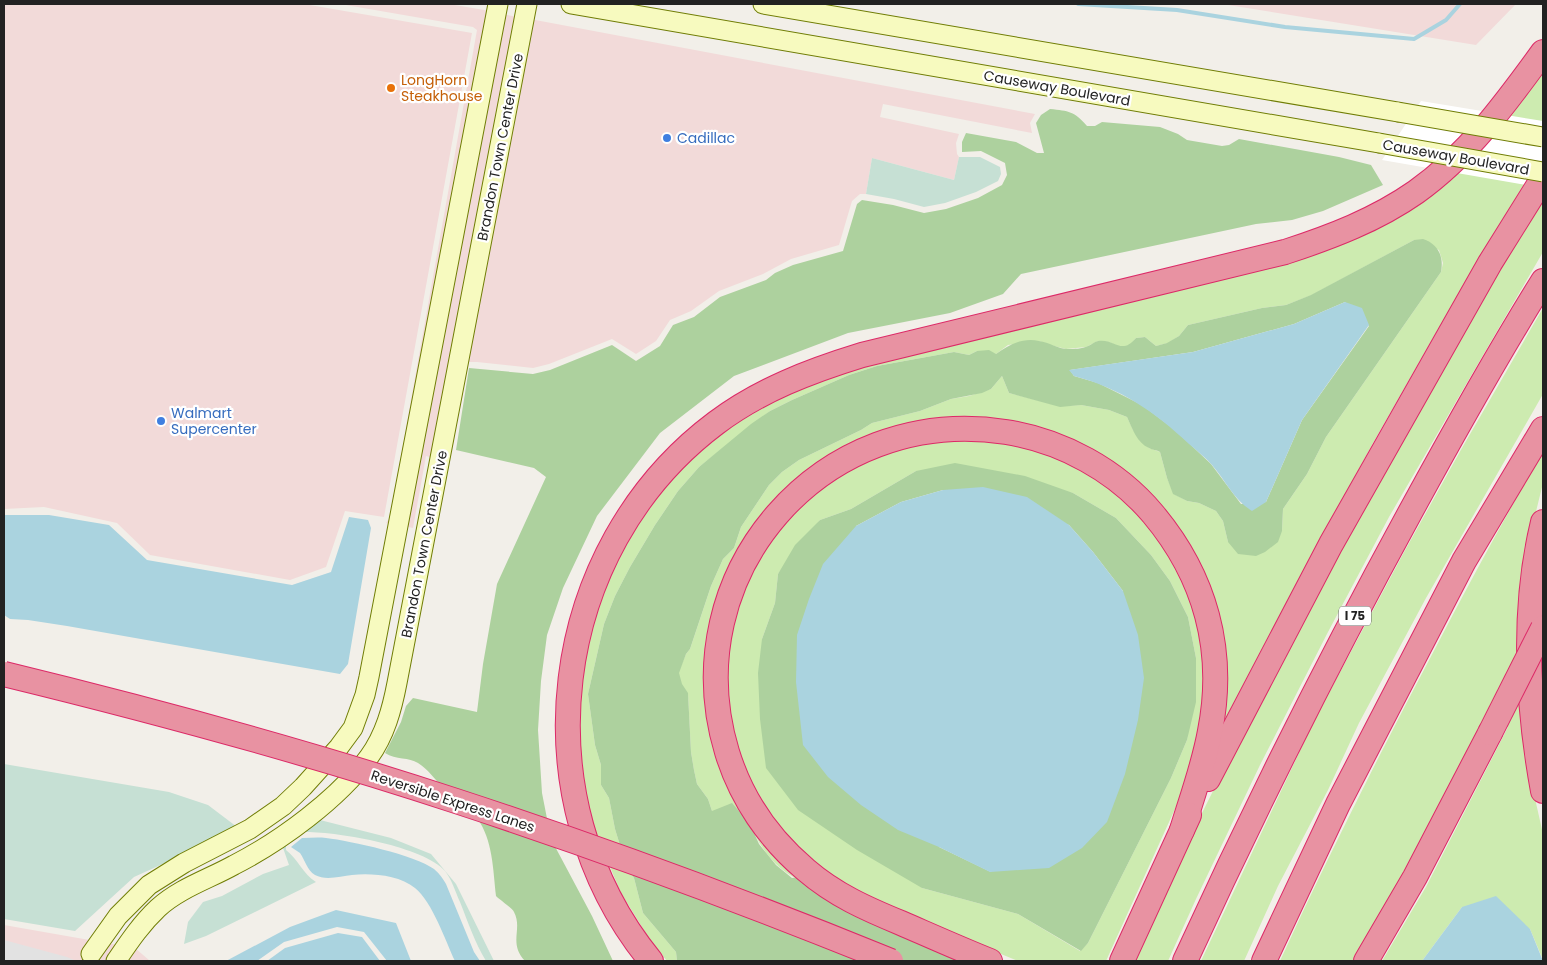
<svg xmlns="http://www.w3.org/2000/svg" width="1547" height="965" font-family="Poppins,sans-serif">
<style>
.commercial{fill:#f2dad9}
.grass{fill:#cdebb0;fill-rule:evenodd}
.forest{fill:#add19e;fill-rule:evenodd}
.wetland{fill:#c6e0d4}
.parking{fill:#e2e2e2}
.water{fill:#aad3df}
.pier{fill:#fff}
.lines{fill:none;stroke-linecap:round;stroke-linejoin:round}
.stream{stroke:#aad3df;stroke-width:4}
.secondary-casing{stroke:#707d05;stroke-width:21}
.highway-casing{stroke:#dc2a67;stroke-width:26}
.secondary{stroke:#f7fabf;stroke-width:19}
.highway{stroke:#e892a2;stroke-width:24}
.secondary-bridge-casing{stroke:#707d05;stroke-width:21;stroke-linecap:butt}
.highway-bridge-casing{stroke:#dc2a67;stroke-width:26;stroke-linecap:butt}
.secondary-bridge{stroke:#f7fabf;stroke-width:19}
.highway-bridge{stroke:#e892a2;stroke-width:24}
.food-dot{fill:#e8710a;stroke:#fff;stroke-width:2}
.shop-dot{fill:#3f7fe0;stroke:#fff;stroke-width:2}
.labels{text-anchor:middle;stroke-width:4.5;stroke-linejoin:round;paint-order:stroke}
.shield{fill:#fff;stroke:#646464;stroke-width:1}
.shield-label{font-size:12px;font-weight:bold;fill:#222}
.food-label{font-size:14px;fill:#c56008;stroke:#fff;text-anchor:start}
.street-label{font-size:14px;fill:#222;stroke:#fff}
.shop-label{font-size:14px;fill:#366cbe;stroke:#fff;text-anchor:start}
</style>
<rect width="100%" height="100%" fill="#f2efe9"/>
<g class="commercial">
<polygon points="4,4 304,4 472,33 384,517 345,511 326,567 290,580 150,555 117,523 44,507 4,509"/>
<polygon points="340,4 449,4 490,11 392,524 386,523 390,518 477,30 473,27"/>
<polygon points="1222,4 1393,4 1402,5 1407,4 1516,4 1476,45"/>
<polygon points="502,14 518,17 433,458 426,456 413,528 404,526"/>
<polygon points="530,19 1035,114 1030,123 1032,133 883,104 880,117 959,134 956,143 957,154 959,157 954,180 872,158 866,194 860,194 852,201 839,245 791,259 763,274 719,291 691,311 670,320 656,341 636,354 612,339 549,364 533,368 477,362 468,362 465,364"/>
<polygon points="4,925 135,948 150,961 4,961"/>
</g>
<g class="grass">
<path d="M1543 70V156L1437 331 1373 443 1326 530 1221 732 1223 687 1162 513 995 425 814 473 709 636 707 668 710 714 808 884C777 872 763 853 750 824L712 811 708 799 697 784 694 770 691 752 688 694 681 684 678 673 686 654 690 649 711 586 723 559 734 548 741 527 769 485 782 472 799 460 861 430 872 423 920 411 951 399 969 396 991 389 1002 376 1009 393 1060 406 1081 405 1109 410 1127 417 1133 430 1149 448 1160 452 1167 478 1174 494 1187 501 1199 503 1216 511 1223 521 1228 542 1282 531 1283 509 1307 474 1326 437 1441 272 1443 263 1439 250 1414 240 1312 295 1286 305 1262 308 1188 325 1179 336 1168 343 1156 346 1145 337 1136 338 1131 344 1125 347H1119L1109 342 1098 341 1086 347 1066 349 1050 345 1039 341 1008 345 996 354 977 351 969 355 954 352 877 366 849 375 792 400 770 411 699 467 678 491 655 525 630 567 615 596 604 624 588 694 595 745 601 765V785L609 798 615 829 627 868 634 878 643 913 676 952 677 961H667L650 940 621 893 595 831 587 800 580 748 579 686 596 605 628 539 665 487 690 460 717 435 772 399 851 369 1302 258 1447 182 1472 163Z"/>
<polygon points="1543,194 1543,252 1389,517 1328,632 1260,765 1196,899 1168,961 1135,961 1202,813 1284,649 1415,408"/>
<polygon points="1543,308 1543,394 1426,598 1359,723 1328,790 1278,886 1244,961 1201,961 1314,721 1403,554 1462,448"/>
<path d="M960 435 1053 451 1135 503 1197 598 1209 702 1179 800 1106 961H1018L945 931 860 893 831 877 782 833 751 786 730 729 726 661 740 588 784 519 859 460ZM916 471 1073 493 1116 518 1151 555 1170 581 1188 617 1196 658 1187 740 1171 778 1088 943 1080 951 1018 914 922 888 762 639 775 603 778 574 820 520 851 509Z"/>
<path d="M1543 452V483L1531 532 1529 772 1543 834V960L1530 929 1462 907 1422 961H1382L1426 887 1508 727 1486 715 1410 864 1354 961H1280C1329 854 1382 749 1437 645 1471 580 1506 515 1543 452Z"/>
</g>
<g class="forest">
<path d="M1050 109C1069 111 1074 111 1087 126H1095L1102 122 1160 127 1178 134 1187 140 1222 146 1229 145 1239 139 1339 157 1371 165 1383 185 1323 211 1292 220 1256 224 1021 274 1003 294 950 313 848 333 734 376 660 433 597 516 563 588 547 635 541 681 538 730 542 793 551 839 592 916 613 961H525C508 943 523 929 514 912 512 908 500 900 496 896 493 870 493 840 477 818 468 806 454 797 443 787 434 779 428 769 418 763 409 757 396 760 385 753L401 722 406 706 413 698 477 712 483 664 497 584 546 477 534 468 456 450 469 368 533 374 550 370 612 345 636 361 660 346 673 325 694 317 720 297 766 280 775 273 793 265 843 251 857 204 862 200 893 205 924 213 946 209 978 198 1002 185 1007 175 1005 163 981 151 962 152V142L966 133 1016 142 1037 153H1044L1036 123 1041 115Z"/>
<path d="M1423 239C1438 244 1444 256 1441 272L1326 437 1307 474 1283 509 1282 531 1278 542 1265 552 1256 556 1238 554 1228 542 1223 521 1216 511 1199 503 1187 501 1173 494 1167 478 1160 452C1157 450 1152 450 1149 448 1137 443 1132 428 1127 417L1109 410 1081 405 1060 407 1009 393 1002 376 991 389 982 393 951 399 920 411 872 423 861 430 799 460 782 472 769 485 741 527 734 548 723 559 711 586 690 649 686 654 679 673 682 684 688 693 691 752 694 770 697 784 708 799 712 811 732 803 750 824 759 844 776 865 792 878 798 877 968 961H677L676 952 643 913 634 878 627 868 615 829 609 798 601 785V765L595 745 588 694 604 624 615 596 630 567 655 525 678 491 699 467 751 424 770 411 792 400 849 375 877 366 954 352 969 355 977 351 989 350 996 354C1008 345 1023 337 1039 341 1049 342 1058 349 1068 349 1074 349 1082 349 1088 346 1091 345 1094 342 1098 341 1115 338 1121 356 1136 338L1145 337 1156 346 1167 343 1179 336 1188 325 1262 308 1286 305 1311 295 1414 240ZM1345 302 1369 326 1302 420 1266 502 1241 504 1211 464 1175 430 1142 405 1098 383 1074 376 1070 370 1193 352 1294 324Z"/>
<path d="M955 463 1025 476 1073 493 1116 518 1151 555 1170 581 1188 617 1196 658V702L1187 740 1171 778 1088 943 1081 951 1018 914 922 888 857 850 798 810 766 768 760 719 758 673 762 639 775 603 778 574 795 545 820 520 851 509 916 471ZM943 490 1069 525 1093 552 1123 591 991 872 939 847 856 526 901 502Z"/>
</g>
<g class="wetland">
<polygon points="959,157 980,157 1000,167 1001,174 998,181 976,192 945,203 924,207 894,199 866,194 872,158 954,180"/>
<polygon points="4,764 169,792 208,805 237,827 178,857 134,877 75,931 4,919"/>
<path d="M316 819 391 838 431 854 456 884 494 961H486C475 943 468 922 460 902 455 891 452 880 445 871 424 846 334 831 303 832Z"/>
<path d="M286 844V850C298 859 303 874 316 882L206 936 184 944 188 922 203 902 222 896 263 874 289 865 282 845Z"/>
</g>
<polygon class="parking" points="4,940 67,957 76,961 4,961"/>
<g class="water">
<path d="M1345 302 1362 308 1369 325 1302 420 1266 502 1252 511C1234 500 1226 481 1212 465 1205 457 1197 451 1189 444 1155 412 1120 388 1074 376L1069 370 1193 352 1294 324Z"/>
<polygon points="983,487 1027,497 1069,525 1093,552 1123,591 1138,635 1144,678 1138,720 1125,774 1107,822 1082,848 1049,868 990,872 939,847 898,830 861,805 828,777 803,745 796,682 797,635 809,599 823,564 856,526 901,502 943,490"/>
<polygon points="4,515 49,515 109,525 147,560 292,585 331,572 349,517 368,520 371,528 348,664 340,674 67,626 28,620 10,619 4,615"/>
<path d="M302 838C310 838 318 837 326 838 351 841 415 855 434 869 440 874 443 879 446 884L474 952 480 961H455C445 940 433 903 415 888 399 875 371 873 352 875 341 876 326 881 315 875 307 870 305 860 300 853 297 851 294 849 291 847Z"/>
<polygon points="1496,896 1530,929 1543,961 1422,961 1462,907"/>
<polygon points="336,910 396,923 411,961 387,961 364,932 337,927 284,942 257,961 226,961 290,927"/>
<polygon points="338,933 362,937 380,961 267,961 285,948"/>
</g>
<polygon class="pier" points="1421,101 1543,121 1543,188 1382,160"/>
<g class="lines">
<polyline class="stream" points="1078,4 1177,10 1285,27 1414,39 1446,20 1460,4"/>
<defs>
<g id="secondary">
<polyline points="571,4 1379,143"/>
<polyline points="763,4 1398,112"/>
<polyline points="91,954 118,916 149,885 184,863 250,829 283,806 303,787 339,747 353,728 365,695 369,677 498,4"/>
<path d="M116 961C129 942 141 924 158 908 180 888 209 879 234 865 281 841 338 799 369 757 385 735 392 709 397 683L527 4"/>
</g>
<g id="highway">
<path d="M1543 522C1522 609 1527 703 1543 791"/>
<polyline points="1208,779 1331,544 1490,263 1543,178"/>
<path d="M651 961C518 799 548 549 716 423 760 390 810 371 862 355L1285 252C1331 237 1376 220 1416 192 1468 155 1506 103 1543 52"/>
<path d="M990 961C960 949 931 936 901 923 867 909 835 895 806 870 769 839 741 798 727 752 673 574 822 403 1006 432 1062 441 1116 470 1153 514 1205 576 1226 650 1210 731 1204 765 1192 797 1182 830"/>
<polyline points="1122,961 1189,815"/>
<path d="M1185 961C1255 808 1331 657 1412 509 1454 432 1497 355 1543 281"/>
<polyline points="1264,961 1338,804 1464,561 1543,429"/>
<polyline points="1366,961 1415,877 1490,733"/>
</g>
</defs>
<use href="#secondary" class="secondary-casing"/>
<use href="#highway" class="highway-casing"/>
<use href="#secondary" class="secondary"/>
<use href="#highway" class="highway"/>
<defs>
<g id="secondary-bridge">
<polyline points="1398,112 1543,137"/>
<polyline points="1379,143 1543,172"/>
</g>
<g id="highway-bridge">
<path d="M4 674C156 711 307 752 456 801 603 849 748 903 891 961"/>
<polyline points="1490,733 1543,628"/>
</g>
</defs>
<use href="#secondary-bridge" class="secondary-bridge-casing"/>
<use href="#highway-bridge" class="highway-bridge-casing"/>
<use href="#secondary-bridge" class="secondary-bridge"/>
<use href="#highway-bridge" class="highway-bridge"/>
</g>
<circle class="food-dot" cx="391" cy="88" r="5"/>
<g class="shop-dot">
<circle cx="667" cy="138" r="5"/>
<circle cx="161" cy="421" r="5"/>
</g>
<g class="labels">
<rect class="shield" x="1339" y="606.5" width="32" height="19" rx="4"/>
<g class="shield-label">
<text x="1355" y="620">I 75</text>
</g>
<g class="food-label">
<text x="401" y="85">LongHorn<tspan x="401" dy="16">Steakhouse</tspan></text>
</g>
<g class="street-label">
<text transform="translate(1057 88) rotate(10)" y="5">Causeway Boulevard</text>
<text transform="translate(500 147) rotate(-79)" y="5">Brandon Town Center Drive</text>
<text transform="translate(1456 157) rotate(10)" y="5">Causeway Boulevard</text>
<text transform="translate(424 544) rotate(-79)" y="5">Brandon Town Center Drive</text>
<text transform="translate(453 801) rotate(18)" y="5">Reversible Express Lanes</text>
</g>
<g class="shop-label">
<text x="677" y="143">Cadillac</text>
<text x="171" y="418">Walmart<tspan x="171" dy="16">Supercenter</tspan></text>
</g>
</g>
<rect width="1547" height="965" fill="none" stroke="#222222" stroke-width="10"/>
</svg>
